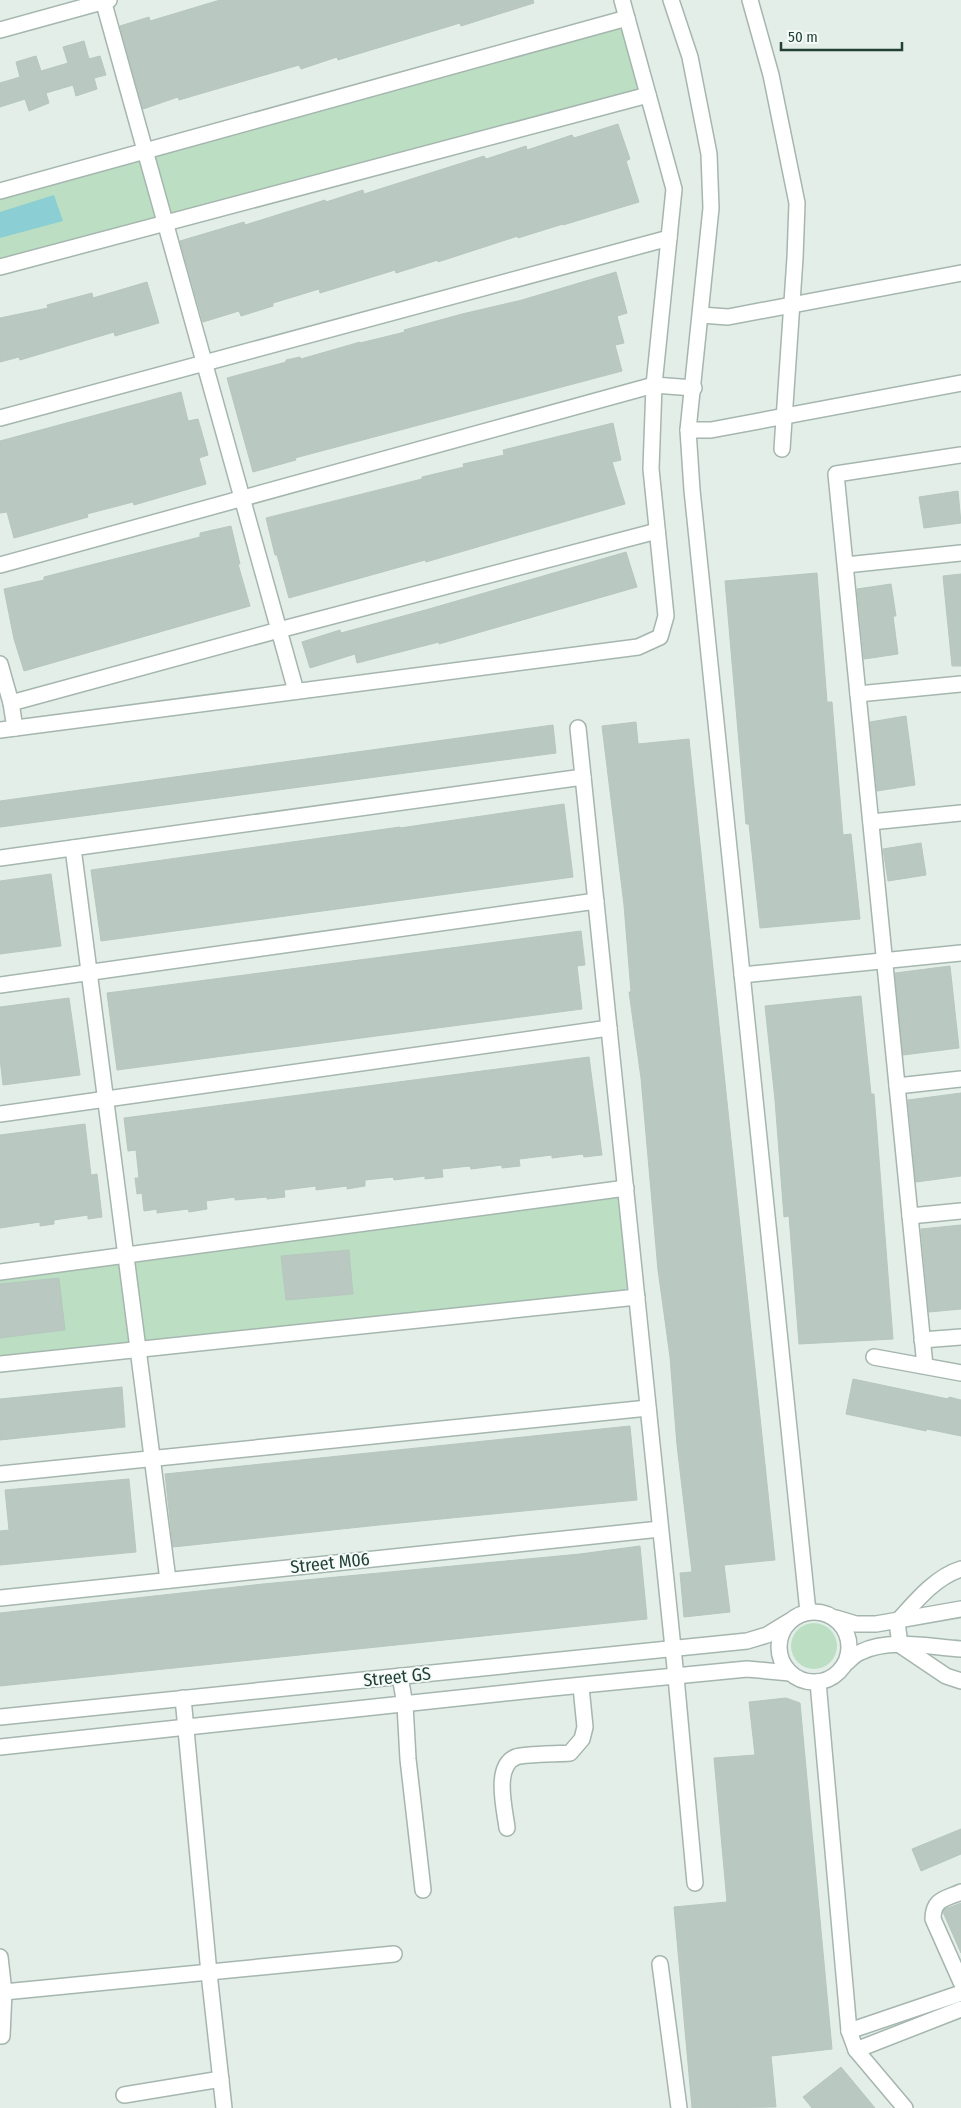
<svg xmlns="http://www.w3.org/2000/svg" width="961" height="2108" font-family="'Fira Sans Condensed',sans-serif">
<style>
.green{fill:#bcdfc3}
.water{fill:#8bced3}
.building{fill:#b9c8c1;stroke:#b6c7bf}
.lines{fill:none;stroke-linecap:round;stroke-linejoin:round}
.minor-casing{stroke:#a5b6af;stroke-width:18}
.minor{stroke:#fff;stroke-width:15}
.labels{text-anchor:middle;stroke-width:4;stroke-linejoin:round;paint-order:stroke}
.street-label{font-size:18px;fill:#224036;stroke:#f4faf7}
</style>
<rect width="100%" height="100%" fill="#e3eee8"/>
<g class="green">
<polygon points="627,18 648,95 0,267 0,191"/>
<polygon points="626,1188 637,1297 0,1364 0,1272"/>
<circle cx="814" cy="1646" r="23"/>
</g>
<polygon class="water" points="54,195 63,221 0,238 0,212"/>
<g class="building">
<polygon points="220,0 533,0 534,3 461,26 460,23 338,60 337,57 301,69 299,65 179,100 178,97 143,109 120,26 149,17 150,21"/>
<polygon points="84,41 89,59 100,56 106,75 94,78 97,89 76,96 73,85 46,93 49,103 29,111 25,99 0,107 0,83 20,77 16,62 36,56 41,71 68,63 63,47"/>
<polygon points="618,124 630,159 626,161 639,202 563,225 563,224 518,238 518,236 438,262 438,260 396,273 395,270 320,293 319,289 273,303 273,306 241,316 239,311 203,322 180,241 244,222 245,225 325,200 326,202 363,190 364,194 484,156 486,159 526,146 527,150 572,135 574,138"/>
<polygon points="616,272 627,313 617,316 624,343 615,345 622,371 295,458 296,460 253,472 227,378 286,362 286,360 300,357 301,359 360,342 360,343 405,332 404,330 462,314 522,300"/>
<polygon points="147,282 159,323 115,336 114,332 20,360 19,357 0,362 0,318 48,308 47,305 92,293 93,298"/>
<polygon points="181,392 188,421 198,419 204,440 208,455 199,458 206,484 134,505 133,502 87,514 88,517 14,538 7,512 0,513 0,441"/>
<polygon points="613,423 621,460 612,462 625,504 426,562 425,560 289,598 277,555 275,555 266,518 422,479 422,477 464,467 463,464 504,455 503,450"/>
<polygon points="958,491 961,523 924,528 919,497"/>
<polygon points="231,526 240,564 238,564 250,606 24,671 14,639 4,589 44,580 44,577 200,537 200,533"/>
<polygon points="626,552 637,587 439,644 439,642 357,663 355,654 310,668 302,642 340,630 341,633 429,609"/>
<polygon points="817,573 827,702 832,702 843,835 851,834 860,919 760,928 749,824 746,824 725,581"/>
<polygon points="961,574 961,666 952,666 943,576"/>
<polygon points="891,584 896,616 893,616 898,654 864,659 857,589"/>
<polygon points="906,716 915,785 877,791 870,722"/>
<polygon points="636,722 638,744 689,739 775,1560 724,1565 730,1612 684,1617 680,1573 692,1572 677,1445 670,1357 658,1270 641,1078 629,992 631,992 624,905 602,726"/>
<polygon points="553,725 556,753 0,827 0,801"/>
<polygon points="564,804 573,877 101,941 91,870 400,827 400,828"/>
<polygon points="921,843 926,875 888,881 883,849"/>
<polygon points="51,874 61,946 0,954 0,881"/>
<polygon points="581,931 585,965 577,966 582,1009 117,1070 107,993"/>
<polygon points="950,966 959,1048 903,1055 895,973"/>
<polygon points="861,996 871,1094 874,1094 893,1339 799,1344 789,1216 784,1217 775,1100 765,1006"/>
<polygon points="69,998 80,1075 3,1085 0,1058 0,1007"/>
<polygon points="589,1057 602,1155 584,1157 583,1154 552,1158 552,1155 519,1159 520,1166 502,1168 502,1165 471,1169 470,1166 442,1169 443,1177 425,1179 425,1176 394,1180 393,1177 365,1180 365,1186 347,1189 347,1186 316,1190 316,1186 284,1190 285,1197 267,1199 267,1197 235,1200 235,1197 206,1201 207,1209 189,1212 188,1209 157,1213 157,1209 144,1211 142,1193 137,1194 135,1178 139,1178 136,1150 128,1151 124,1118"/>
<polygon points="961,1093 961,1176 916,1182 908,1100"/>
<polygon points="85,1124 91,1175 97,1174 102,1217 88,1219 88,1215 54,1220 54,1224 40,1226 40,1222 0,1228 0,1135"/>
<polygon points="961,1225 961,1309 929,1312 921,1229"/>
<polygon points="349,1250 353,1294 286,1300 281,1256"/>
<polygon points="59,1278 65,1330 0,1338 0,1284"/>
<polygon points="853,1379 948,1399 949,1397 961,1400 961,1436 927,1429 926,1431 846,1414"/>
<polygon points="122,1387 125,1427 0,1440 0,1399"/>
<polygon points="630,1426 637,1500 379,1525 173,1547 165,1474"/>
<polygon points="129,1479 136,1552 0,1565 0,1531 9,1530 5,1490"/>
<polygon points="640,1546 647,1619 0,1686 0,1613 263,1584 580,1554"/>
<polygon points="786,1698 800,1703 832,2049 771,2056 776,2107 692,2108 674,1907 727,1902 714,1758 755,1755 749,1702"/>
<polygon points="961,1829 961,1854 921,1871 912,1849"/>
<polygon points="961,1903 961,1953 943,1912 945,1909"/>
<polygon points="841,2067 875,2108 812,2108 803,2097"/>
</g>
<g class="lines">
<defs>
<g id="minor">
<polyline points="103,0 296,691"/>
<polyline points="671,0 690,57 709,154 711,208 688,430 692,490 808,1612"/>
<polyline points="750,0 771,75 797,203 795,258 782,449"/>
<polyline points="0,30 109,0"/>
<polyline points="0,191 627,18"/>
<polyline points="0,267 648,95"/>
<polyline points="701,315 728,317 961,273"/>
<polyline points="0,418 669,238"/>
<polyline points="688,430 711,430 961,383"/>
<polyline points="0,565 654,385 694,388"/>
<polyline points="846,565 961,553"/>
<polyline points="0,664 11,703"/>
<polyline points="858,694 961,684"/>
<polyline points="15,728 11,703 279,630 657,531"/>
<polyline points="578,728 676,1677 695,1883"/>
<polyline points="0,730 638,647 660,637 666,616 651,469 654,385 674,189 622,0"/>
<polyline points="871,822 961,813"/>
<polyline points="73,848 168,1580"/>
<polyline points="0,858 583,777"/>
<polyline points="742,975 961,953"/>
<polyline points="0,985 596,901"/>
<polyline points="897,1086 961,1079"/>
<polyline points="0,1114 609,1028"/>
<polyline points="910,1216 961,1211"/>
<polyline points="0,1272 626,1188"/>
<polyline points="922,1340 961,1337"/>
<polyline points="874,1357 961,1373"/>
<polyline points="0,1364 637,1297"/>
<polyline points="925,1366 836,474 961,455"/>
<polyline points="0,1474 648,1408"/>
<path d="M961 1569C935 1577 915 1602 897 1622L900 1645 946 1676 961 1681"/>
<polyline points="0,1598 660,1529"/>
<circle cx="814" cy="1647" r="35"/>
<polyline points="836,1618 856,1624 876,1624 961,1609"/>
<path d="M845 1664C850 1660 855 1654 861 1652 890 1638 930 1647 961 1649"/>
<polyline points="400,1676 405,1705 408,1759 423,1890"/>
<polyline points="818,1682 849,2031 856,2050 905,2108"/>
<polyline points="183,1698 209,1973 224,2108"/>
<polyline points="0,1717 747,1641 767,1635 790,1621"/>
<polyline points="0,1747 552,1688 747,1669 790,1673"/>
<path d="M507 1828C505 1810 493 1766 516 1757 524 1754 559 1754 570 1753L582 1739 585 1727 581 1687"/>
<path d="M961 1892C945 1899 933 1899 933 1919L961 1982"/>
<polyline points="0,1957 4,1992"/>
<polyline points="660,1964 679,2108"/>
<polyline points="849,2031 961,1993"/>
<polyline points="2,2036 4,1992 394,1954"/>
<polyline points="856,2050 961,2009"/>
<polyline points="124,2095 221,2079"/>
</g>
</defs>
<use href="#minor" class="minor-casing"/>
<use href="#minor" class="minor"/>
</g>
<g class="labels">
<g class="street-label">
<text transform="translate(330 1563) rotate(-6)" y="6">Street M06</text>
<text transform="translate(397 1677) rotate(-6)" y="6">Street GS</text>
</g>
</g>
<path d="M781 42v8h121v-8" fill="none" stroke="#224036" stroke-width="2.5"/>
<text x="788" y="42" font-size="15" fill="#224036" stroke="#f4faf7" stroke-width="4" paint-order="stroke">50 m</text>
</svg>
